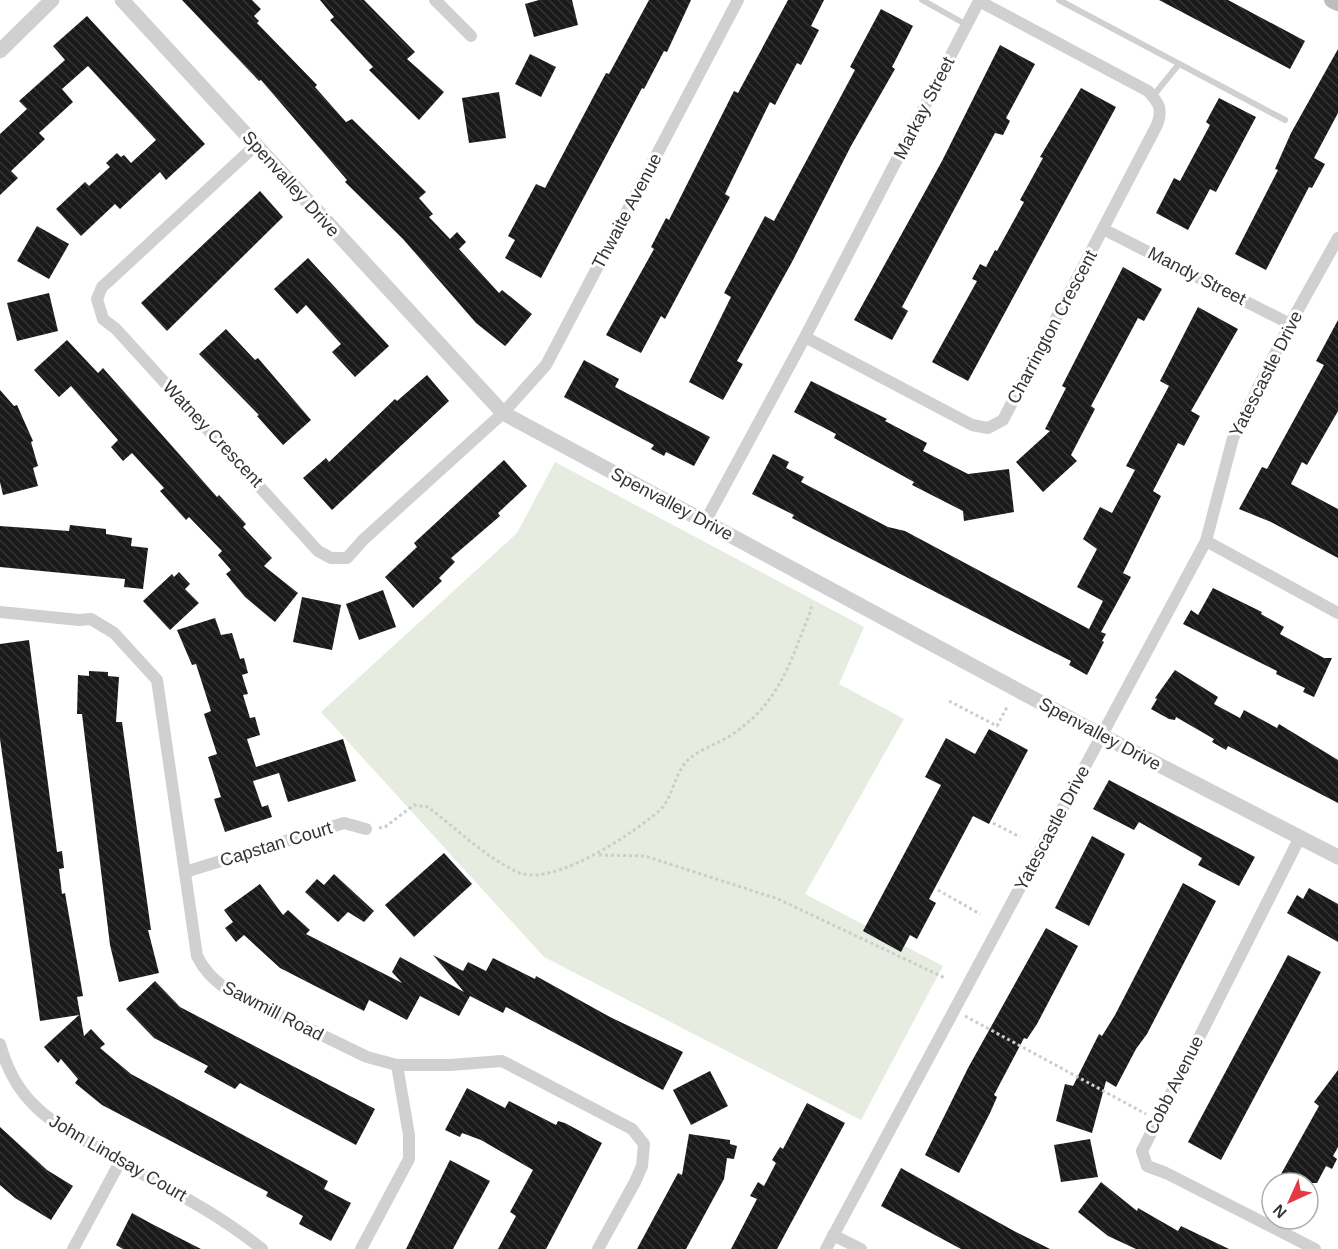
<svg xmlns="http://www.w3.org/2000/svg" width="1338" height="1249" font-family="Helvetica,sans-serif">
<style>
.park{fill:#e6ecdf}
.building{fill:url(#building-back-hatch)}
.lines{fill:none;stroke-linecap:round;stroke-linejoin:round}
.path{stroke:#cdcdcd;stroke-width:3;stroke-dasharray:3 3;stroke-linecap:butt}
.service{stroke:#d0d0d0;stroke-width:6}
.minor{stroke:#d0d0d0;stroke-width:12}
.tertiary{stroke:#d0d0d0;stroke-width:15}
.secondary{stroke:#bdbdbd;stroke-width:16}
.labels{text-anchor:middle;stroke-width:6;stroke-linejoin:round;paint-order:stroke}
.street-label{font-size:18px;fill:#333;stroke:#fff}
</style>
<defs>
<pattern id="building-back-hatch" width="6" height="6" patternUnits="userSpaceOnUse" patternTransform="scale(1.5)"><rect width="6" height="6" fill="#1a1a1a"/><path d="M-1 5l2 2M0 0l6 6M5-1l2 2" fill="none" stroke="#333"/></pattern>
</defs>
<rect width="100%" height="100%" fill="#fff"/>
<polygon class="park" points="555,462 864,627 839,684 904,719 805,894 943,966 861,1120 544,957 321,712 517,533"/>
<g class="building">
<polygon points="182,0 252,0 261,9 254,16 259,21 257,23 317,85 315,87 346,122 352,119 426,192 419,198 433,214 429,217 450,239 457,232 466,242 459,249 499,293 502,290 532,314 508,343 505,346 476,323 403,239 345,182 347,180 261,80 259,81"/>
<polygon points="320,0 364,0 415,52 407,59 444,92 419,120 369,70 373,67 330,20 334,17"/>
<polygon points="539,0 572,0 578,25 534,37 525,4"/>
<polygon points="649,0 691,0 667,52 664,51 644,89 642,88 541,278 505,258 515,240 508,236 536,184 545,188 606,73 609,74"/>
<polygon points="788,0 824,0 811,26 819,30 801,65 797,63 775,105 770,102 725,194 730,197 665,319 661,316 641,353 606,335 654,249 651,247 666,218 669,220 734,91 738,93"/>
<polygon points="1159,0 1228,0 1305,41 1290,69"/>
<polygon points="881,9 913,26 892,67 895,69 851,146 792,262 737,361 743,364 723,400 689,382 731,297 724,293 765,216 774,221 855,70 850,67"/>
<polygon points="87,16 205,144 166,180 160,172 120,209 115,204 81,236 56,209 85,182 89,186 110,167 106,163 117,153 121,157 124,155 131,163 156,140 88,66 62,89 73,102 39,133 45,139 11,171 18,178 0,195 0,134 27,109 19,101 65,60 53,46"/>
<polygon points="1000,45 1035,64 1006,118 1010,121 1003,135 995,133 902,307 908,311 892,340 854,320 942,161"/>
<polygon points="1338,49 1338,113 1314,158 1325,164 1312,188 1309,187 1266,270 1235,254 1278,170 1275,169 1291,133"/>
<polygon points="530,54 556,67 541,97 515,84"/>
<polygon points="1081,88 1116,107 968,381 932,362 977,281 972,279 980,264 986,267 995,250 997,251 1024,202 1020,200 1043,158 1040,157"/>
<polygon points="499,92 506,138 469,143 462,98"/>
<polygon points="1219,98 1256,117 1216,192 1210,189 1188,230 1156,213 1174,178 1180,181 1210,125 1206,122"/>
<polygon points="260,191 283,217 167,331 141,303"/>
<polygon points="37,226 69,244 49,279 17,261"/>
<polygon points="308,258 389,346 355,377 332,352 341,344 306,305 297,314 274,289"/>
<polygon points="1123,267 1162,289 1144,321 1138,318 1091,406 1095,409 1071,455 1077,461 1043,492 1016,462 1050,431 1045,429 1066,388 1062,386"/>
<polygon points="49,293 58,331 17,341 7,303"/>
<polygon points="1198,307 1238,329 1191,411 1200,416 1184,446 1178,443 1153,491 1161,496 1123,573 1131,577 1101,632 1106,634 1102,641 1104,642 1087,675 1069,665 1071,661 1047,649 832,539 792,518 794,515 752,494 773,454 789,462 786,468 804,477 801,482 888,527 905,531 1089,629 1103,601 1077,587 1097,549 1083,539 1100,507 1112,513 1135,470 1126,466 1169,386 1160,381"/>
<polygon points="1338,320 1338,411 1307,465 1302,462 1291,484 1338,509 1338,558 1271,522 1239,509 1262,467 1267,469 1324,365 1316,361"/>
<polygon points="226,329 255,360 258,358 311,420 283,445 257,416 259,415 199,354"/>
<polygon points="67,340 98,373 103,368 217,497 219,495 246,524 243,527 272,558 264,566 298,593 275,622 245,597 226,574 231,570 218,555 222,551 189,517 186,520 160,491 164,488 132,453 123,461 111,447 118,440 71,386 59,397 34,370"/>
<polygon points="584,360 619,379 615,387 710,437 694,466 666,452 664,456 651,449 654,445 564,397"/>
<polygon points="427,375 449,401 332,510 303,478 326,458 329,462 395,399 397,401"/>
<polygon points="811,381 887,419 885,421 927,443 923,451 968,474 1009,469 1014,512 964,521 963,511 912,485 914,482 834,438 836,434 794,412"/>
<polygon points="0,390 14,406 17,405 33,441 31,442 38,466 33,468 38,486 3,495 0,482"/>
<polygon points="504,460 527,486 498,513 500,516 451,558 455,562 439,578 442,581 413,608 385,577 417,547 414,543"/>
<polygon points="70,525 106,529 106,534 132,538 131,546 148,548 143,589 124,587 125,579 0,567 0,526 69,531"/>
<polygon points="179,572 190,584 185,589 199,603 170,630 143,601 172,574 174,577"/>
<polygon points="1213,588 1262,612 1261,614 1284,627 1280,634 1324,658 1332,658 1314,697 1303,692 1305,688 1276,674 1277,671 1183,624 1191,610 1198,615"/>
<polygon points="383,590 396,627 359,640 346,604"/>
<polygon points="302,597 341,605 332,650 293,642"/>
<polygon points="215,618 221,635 232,633 240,659 244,658 248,673 242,675 248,694 243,695 250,718 255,717 260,735 247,739 256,767 343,739 356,781 288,802 279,773 253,781 262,807 268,805 272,817 225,832 214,799 221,797 208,757 217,754 204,714 211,711 196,664 192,665 177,630"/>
<polygon points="29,640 57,852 62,851 64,868 59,869 62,894 65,893 83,996 77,997 84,1036 91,1029 105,1044 100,1048 131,1074 328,1181 324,1189 351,1203 331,1241 299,1224 303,1216 266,1196 268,1192 102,1105 75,1083 78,1079 61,1059 58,1063 44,1047 79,1015 40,1021 0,739 0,644"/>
<polygon points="1175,670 1218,697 1214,704 1240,718 1244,710 1277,728 1279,724 1338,760 1338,803 1228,746 1226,750 1212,742 1214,739 1176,717 1175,720 1169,719 1151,709 1157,699 1155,698"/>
<polygon points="89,671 108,672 108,676 119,677 116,722 122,722 151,930 148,930 159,973 119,982 110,945 82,714 77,714 78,675 89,676"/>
<polygon points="989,729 1028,750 989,824 973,816 929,899 936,903 917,939 910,935 901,952 863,931 941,785 925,777 946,738 975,754"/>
<polygon points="1109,780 1255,857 1239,886 1198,865 1202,858 1139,822 1134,830 1093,809"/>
<polygon points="1092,836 1125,854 1089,926 1055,908"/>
<polygon points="444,853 472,884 414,937 385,905"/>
<polygon points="334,874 374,911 364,922 348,912 338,922 305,892 317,879 324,885"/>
<polygon points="1183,883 1216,901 1147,1034 1136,1049 1116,1087 1106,1081 1092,1133 1056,1121 1065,1084 1073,1086 1099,1034 1102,1036 1115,1015"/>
<polygon points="260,884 283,915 288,910 310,930 306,934 402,983 392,972 400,957 464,992 433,955 463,971 468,962 486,971 493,958 535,979 536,976 610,1017 683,1052 663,1090 506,1007 503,1013 470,996 459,1016 420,996 407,1020 369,1000 364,1011 280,968 244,935 236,942 225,928 233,922 224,910"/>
<polygon points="1309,888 1338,904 1338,942 1287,913 1297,895 1303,899"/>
<polygon points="1046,928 1078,946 1037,1024 1027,1039 1024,1038 994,1095 997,1097 990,1113 959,1173 925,1155 968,1068"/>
<polygon points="1288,955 1321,972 1221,1160 1188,1142"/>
<polygon points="155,981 180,1007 375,1109 356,1145 240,1083 235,1089 204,1072 208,1066 154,1038 126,1009"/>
<polygon points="1338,1070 1338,1147 1333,1156 1337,1159 1332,1169 1326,1166 1317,1183 1276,1183 1319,1106 1314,1102"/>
<polygon points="710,1071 728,1106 691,1125 673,1090"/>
<polygon points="467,1088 505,1108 509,1101 556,1125 558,1121 565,1123 602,1143 546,1249 498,1249 516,1216 510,1212 533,1170 481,1140 462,1133 460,1137 445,1130"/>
<polygon points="807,1103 845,1123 777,1249 731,1249 757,1199 750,1196 758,1182 764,1186 776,1163 772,1160 780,1147 783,1149"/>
<polygon points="0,1127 47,1170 73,1186 51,1220 15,1198 0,1185"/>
<polygon points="689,1134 730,1140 730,1144 737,1146 734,1159 727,1158 724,1179 686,1249 637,1249 678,1173 682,1175"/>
<polygon points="1090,1139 1098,1177 1061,1182 1054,1145"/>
<polygon points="450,1160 490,1181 453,1249 406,1249"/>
<polygon points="901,1168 1014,1231 1050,1249 961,1249 920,1227 881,1206"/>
<polygon points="1101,1182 1137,1211 1138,1208 1178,1231 1181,1226 1229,1249 1136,1249 1108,1236 1078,1212"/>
<polygon points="132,1213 152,1224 201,1249 123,1249 116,1245"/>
</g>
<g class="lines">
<g class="path">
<polyline points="949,701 997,726 1007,707"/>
<polyline points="993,823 1020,837"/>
<path d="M379 828 385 827 414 805 428 807C457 829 487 859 520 873 555 886 636 832 661 809 674 795 674 772 690 758 704 747 723 742 737 731 781 700 792 657 811 610V603"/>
<polyline points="599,855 645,856 778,899 945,978"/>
<polyline points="938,890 980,914"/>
<polyline points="965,1016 1146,1114"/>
</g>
<g class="service">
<polyline points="922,0 967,25"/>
<polyline points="1059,0 1285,120"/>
<polyline points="1153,96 1179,64"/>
</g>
<g class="minor">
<polyline points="435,0 471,36"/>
<polyline points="256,145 112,278 102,287 97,299 103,319 116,329 318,551 331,558 347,558 363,540 503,413 546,365 738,0"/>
<polyline points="1103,229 1290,324"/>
<path d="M705 522 805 337 979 1 1148 91C1159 103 1163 109 1157 125L1003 420 988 428 972 425 805 337"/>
<polyline points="1206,541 1338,613"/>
<path d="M0 612 79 620 91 619 114 633 157 680 197 956C204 970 212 978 225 988L367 1057 397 1065H450L502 1061 632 1129 644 1144 642 1166 635 1182 598 1249"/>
<polyline points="1300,837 1142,1151 1147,1166 1166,1173 1315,1249"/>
<polyline points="185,872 344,823 366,829"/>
<path d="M0 1044C6 1066 16 1087 33 1104 51 1123 75 1134 97 1148 153 1181 211 1208 262 1249"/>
<polyline points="833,1235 861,1249"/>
<polyline points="73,1249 120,1162"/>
<polyline points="361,1249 409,1159 409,1135 397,1065"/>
<polyline points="826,1249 1206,541 1233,438 1290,324 1338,238"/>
</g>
<g class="tertiary">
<polyline points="122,0 503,413 1101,735 1338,857"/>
<polyline points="0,51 52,0"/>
</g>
<polyline class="secondary" points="1332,0 1338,3"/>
</g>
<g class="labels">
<g class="street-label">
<text transform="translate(924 108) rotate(-63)" y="6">Markay Street</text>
<text transform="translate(291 184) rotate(48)" y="6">Spenvalley Drive</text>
<text transform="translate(627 211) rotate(-62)" y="6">Thwaite Avenue</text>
<text transform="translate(1197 276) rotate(27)" y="6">Mandy Street</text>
<text transform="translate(1052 327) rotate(-62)" y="6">Charrington Crescent</text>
<text transform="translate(1266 374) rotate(-63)" y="6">Yatescastle Drive</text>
<text transform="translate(213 434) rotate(47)" y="6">Watney Crescent</text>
<text transform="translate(672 504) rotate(28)" y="6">Spenvalley Drive</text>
<text transform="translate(1100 734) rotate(28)" y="6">Spenvalley Drive</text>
<text transform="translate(1052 828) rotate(-62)" y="6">Yatescastle Drive</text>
<text transform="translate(276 844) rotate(-17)" y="6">Capstan Court</text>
<text transform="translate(273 1011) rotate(27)" y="6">Sawmill Road</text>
<text transform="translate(1174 1085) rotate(-63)" y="6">Cobb Avenue</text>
<text transform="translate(118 1158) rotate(30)" y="6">John Lindsay Court</text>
</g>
</g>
<g transform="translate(1290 1201) rotate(225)"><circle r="28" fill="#ffffff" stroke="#adadad" stroke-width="1.5"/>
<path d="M0-4.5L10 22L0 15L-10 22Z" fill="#e63946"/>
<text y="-9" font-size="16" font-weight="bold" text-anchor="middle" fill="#333333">N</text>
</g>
</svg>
